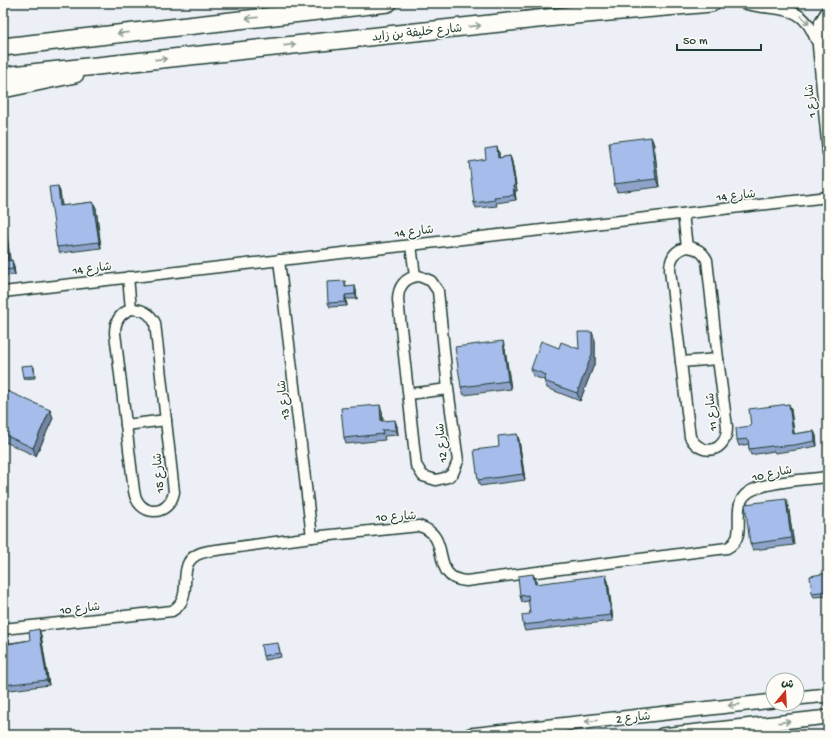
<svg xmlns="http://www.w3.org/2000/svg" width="831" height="738" font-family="'Gochi Hand','Playpen Sans Arabic',sans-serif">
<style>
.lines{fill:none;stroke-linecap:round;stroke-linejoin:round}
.minor-casing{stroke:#1f3d34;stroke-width:13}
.tertiary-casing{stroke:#1f3d34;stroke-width:16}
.primary-casing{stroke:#1f3d34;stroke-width:20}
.trunk-casing{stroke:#1f3d34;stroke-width:20}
.minor{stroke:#fdfcf7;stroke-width:10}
.tertiary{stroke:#fdfcf7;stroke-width:13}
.primary{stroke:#fdfcf7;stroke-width:17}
.trunk{stroke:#fdfcf7;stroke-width:17}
.wall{fill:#8fa3ca;stroke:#1f3d34}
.shaded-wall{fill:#7484a4;stroke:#1f3d34}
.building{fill:#a6bdeb;stroke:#1f3d34}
.oneway{stroke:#8e9c96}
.labels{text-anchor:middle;stroke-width:3;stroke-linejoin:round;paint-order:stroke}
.street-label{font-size:12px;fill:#1f3d34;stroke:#fdfcf7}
</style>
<rect width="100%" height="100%" fill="#eceff5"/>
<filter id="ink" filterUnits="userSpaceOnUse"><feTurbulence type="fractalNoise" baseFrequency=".025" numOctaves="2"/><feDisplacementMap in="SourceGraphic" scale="8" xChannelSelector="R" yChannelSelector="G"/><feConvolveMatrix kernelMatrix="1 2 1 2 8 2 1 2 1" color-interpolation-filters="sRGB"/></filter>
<g filter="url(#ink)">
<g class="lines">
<defs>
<g id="minor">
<path d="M743 3C776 13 802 0 816 40"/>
<polyline points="828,9 820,22 818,46 828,153"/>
<polyline points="683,214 687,247"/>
<polyline points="411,245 415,276"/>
<path d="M687 247C697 248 702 251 707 260L718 359 727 427C727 452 702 458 690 437L670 270C670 258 675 250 687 247Z"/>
<polyline points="279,260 312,537"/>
<path d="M419 276 431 281 438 291 448 389 458 461 453 473 448 477 436 480 423 476 416 465 398 300C398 287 405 277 419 276Z"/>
<polyline points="128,277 131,309"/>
<polyline points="3,292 828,197"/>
<path d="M131 309C143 309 150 313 155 323L174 492C169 518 138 517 134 491L115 333C115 320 120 314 131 309Z"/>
<polyline points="681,362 718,359"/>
<polyline points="409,394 448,389"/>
<polyline points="126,425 166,420"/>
<path d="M3 629 172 611C200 595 167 558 209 551L312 537 419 526C454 536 428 578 466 581L727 548C751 536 727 506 749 492 763 482 809 479 828 477"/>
</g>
<g id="tertiary">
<polyline points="797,698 828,695"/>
<polyline points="470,735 773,701"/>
<polyline points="662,735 828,717"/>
</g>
<polyline id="primary" points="3,89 75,74"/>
<g id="trunk">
<polyline points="3,47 388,3"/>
<polyline points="3,76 575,15 711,3"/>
</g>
</defs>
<use href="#minor" class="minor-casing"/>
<use href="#tertiary" class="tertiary-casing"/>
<use href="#primary" class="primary-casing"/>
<use href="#trunk" class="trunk-casing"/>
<use href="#minor" class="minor"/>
<use href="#tertiary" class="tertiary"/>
<use href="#primary" class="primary"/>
<use href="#trunk" class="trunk"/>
</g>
<g class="wall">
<polygon points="651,137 654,145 659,187 617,192 614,184"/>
<polygon points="497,147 499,153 499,158 510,156 512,162 517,191 515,191 516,200 496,203 497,206 476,208 474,203"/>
<polygon points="58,186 60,192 62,206 93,202 96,208 101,248 60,253 57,247"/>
<polygon points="3,214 5,220 10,261 14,266 15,275 3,276"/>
<polygon points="345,281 346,287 356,290 357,299 346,299 347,306 330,307 328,303"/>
<polygon points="595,340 595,362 580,401 547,388 544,380 533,376 531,369 559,348 579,349"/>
<polygon points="505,349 511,389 464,395 461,387"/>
<polygon points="34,367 35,378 24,379 23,377"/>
<polygon points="3,400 50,410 53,418 36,456 3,441"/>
<polygon points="789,404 791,410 794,434 814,431 816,436 817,446 796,450 775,453 774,451 751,455 749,449 749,444 739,446 737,440 751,426"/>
<polygon points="382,411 383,421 397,426 398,435 384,436 385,440 346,444 344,438"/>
<polygon points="517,434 519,440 525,480 480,486 478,480"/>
<polygon points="788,505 794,545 753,550 750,544"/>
<polygon points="828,573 828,596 814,597 812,593"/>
<polygon points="536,580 536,584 608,581 613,621 525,631 523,625 530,614 529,601 522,602 520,596"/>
<polygon points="3,634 9,640 10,643 30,640 41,635 49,685 3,691"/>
<polygon points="279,647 281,657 265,660 263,656"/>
</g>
<g class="shaded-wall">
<polygon points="651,137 654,145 659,187 656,179"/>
<polygon points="497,147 499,153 500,164 498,158"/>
<polygon points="510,156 512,162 517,191 515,185"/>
<polygon points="58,186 60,192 63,212 60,206"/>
<polygon points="513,186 515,191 516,200 514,195"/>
<polygon points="93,202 96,208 101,248 99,242"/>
<polygon points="3,214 5,220 11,266 8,261"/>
<polygon points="12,260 14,266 15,275 13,269"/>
<polygon points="355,286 356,290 357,299 355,294"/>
<polygon points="345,295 346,299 347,306 345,302"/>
<polygon points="592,332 595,340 595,362 580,401 577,393"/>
<polygon points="503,341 505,349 511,389 508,381"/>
<polygon points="789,404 791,410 795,439 793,434"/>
<polygon points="380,405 382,411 383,427 381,421"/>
<polygon points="50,410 53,418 36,456 33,448"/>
<polygon points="395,420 397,426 398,435 396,430"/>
<polygon points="814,431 816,436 817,446 815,441"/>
<polygon points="517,434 519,440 525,480 523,474"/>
<polygon points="786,499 788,505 794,545 791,538"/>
<polygon points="533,574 536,580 537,590 535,584"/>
<polygon points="606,575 608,581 613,621 611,615"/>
<polygon points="39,629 41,635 49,685 47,680"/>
<polygon points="7,634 9,640 10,649 8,644"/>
</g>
<g class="building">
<polygon points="651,137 656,179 614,184 609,142"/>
<polygon points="497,147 498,158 510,156 515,185 513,186 514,195 494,197 495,200 474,203 469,162 486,159 485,149"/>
<polygon points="58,186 60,206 93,202 99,242 57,247 49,187"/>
<polygon points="3,214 8,261 12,260 13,269 3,270"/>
<polygon points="345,281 345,287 355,286 355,294 345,295 345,302 328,303 327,282"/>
<polygon points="578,332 592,332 592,354 577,393 544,381 546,375 531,369 541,341 559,348 561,342 579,349"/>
<polygon points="503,341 508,381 461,387 455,347"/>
<polygon points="33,365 35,376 23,377 21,366"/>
<polygon points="7,391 50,410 33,448 3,434 3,400"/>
<polygon points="789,404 793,434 814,431 815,441 794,445 773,447 772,446 749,449 748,439 737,440 736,428 751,426 749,409"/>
<polygon points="380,405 381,421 395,420 396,430 382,430 383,434 344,438 341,408"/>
<polygon points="517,434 523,474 478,480 474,450 499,447 498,436"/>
<polygon points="786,499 791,538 750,544 745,504"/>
<polygon points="828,573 828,591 812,593 810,576"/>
<polygon points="533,574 535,584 606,575 611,615 523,625 522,615 530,614 528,595 520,596 518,576"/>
<polygon points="39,629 47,680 3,685 3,634 7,634 8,644 30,640 29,631"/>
<polygon points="278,643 280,653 263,656 261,645"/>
</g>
<defs><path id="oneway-shaft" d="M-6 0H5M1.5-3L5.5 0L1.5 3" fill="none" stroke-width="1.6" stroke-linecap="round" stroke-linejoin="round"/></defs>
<g class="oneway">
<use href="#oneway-shaft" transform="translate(252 18) rotate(174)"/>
<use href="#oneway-shaft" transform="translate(805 20) rotate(47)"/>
<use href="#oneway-shaft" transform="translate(475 26) rotate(-6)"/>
<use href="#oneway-shaft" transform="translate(123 33) rotate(174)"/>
<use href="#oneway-shaft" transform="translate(290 45) rotate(-6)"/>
<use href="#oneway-shaft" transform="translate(161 59) rotate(-6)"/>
<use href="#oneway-shaft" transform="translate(734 705) rotate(174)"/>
<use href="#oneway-shaft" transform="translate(591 721) rotate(174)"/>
<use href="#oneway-shaft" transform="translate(784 722) rotate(-6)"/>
</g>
</g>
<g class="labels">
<g class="street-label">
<text transform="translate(417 32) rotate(-6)" y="4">شارع خليفة بن زايد</text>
<text transform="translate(810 101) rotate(-96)" y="4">شارع 1</text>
<text transform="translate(736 195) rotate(-6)" y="4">شارع 14</text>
<text transform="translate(414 231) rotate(-7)" y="4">شارع 14</text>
<text transform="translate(92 268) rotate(-7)" y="4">شارع 14</text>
<text transform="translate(283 400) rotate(-97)" y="4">شارع 13</text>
<text transform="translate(711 412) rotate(-95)" y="4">شارع 11</text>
<text transform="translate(441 443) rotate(-95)" y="4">شارع 12</text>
<text transform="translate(158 473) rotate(-94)" y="4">شارع 15</text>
<text transform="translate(772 473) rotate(-12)" y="4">شارع 10</text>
<text transform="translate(396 516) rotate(-3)" y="4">شارع 10</text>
<text transform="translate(80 608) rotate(-6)" y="4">شارع 10</text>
<text transform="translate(633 717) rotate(-6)" y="4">شارع 2</text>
</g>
</g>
<rect width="831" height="738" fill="none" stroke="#fdfcf7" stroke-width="16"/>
<rect x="8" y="8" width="815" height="722" fill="none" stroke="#1f3d34" stroke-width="1.5" filter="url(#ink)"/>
<g transform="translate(785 692) rotate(18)"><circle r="19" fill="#fdfcf7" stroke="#a4b0a9"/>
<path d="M0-3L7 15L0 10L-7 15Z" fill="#c8321e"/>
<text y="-6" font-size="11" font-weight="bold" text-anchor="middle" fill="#1f3d34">ش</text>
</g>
<path d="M677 44v6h84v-6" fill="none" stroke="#1f3d34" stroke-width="2"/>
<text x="683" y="44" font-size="12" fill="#1f3d34" stroke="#fdfcf7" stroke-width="3" paint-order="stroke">50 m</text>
</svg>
